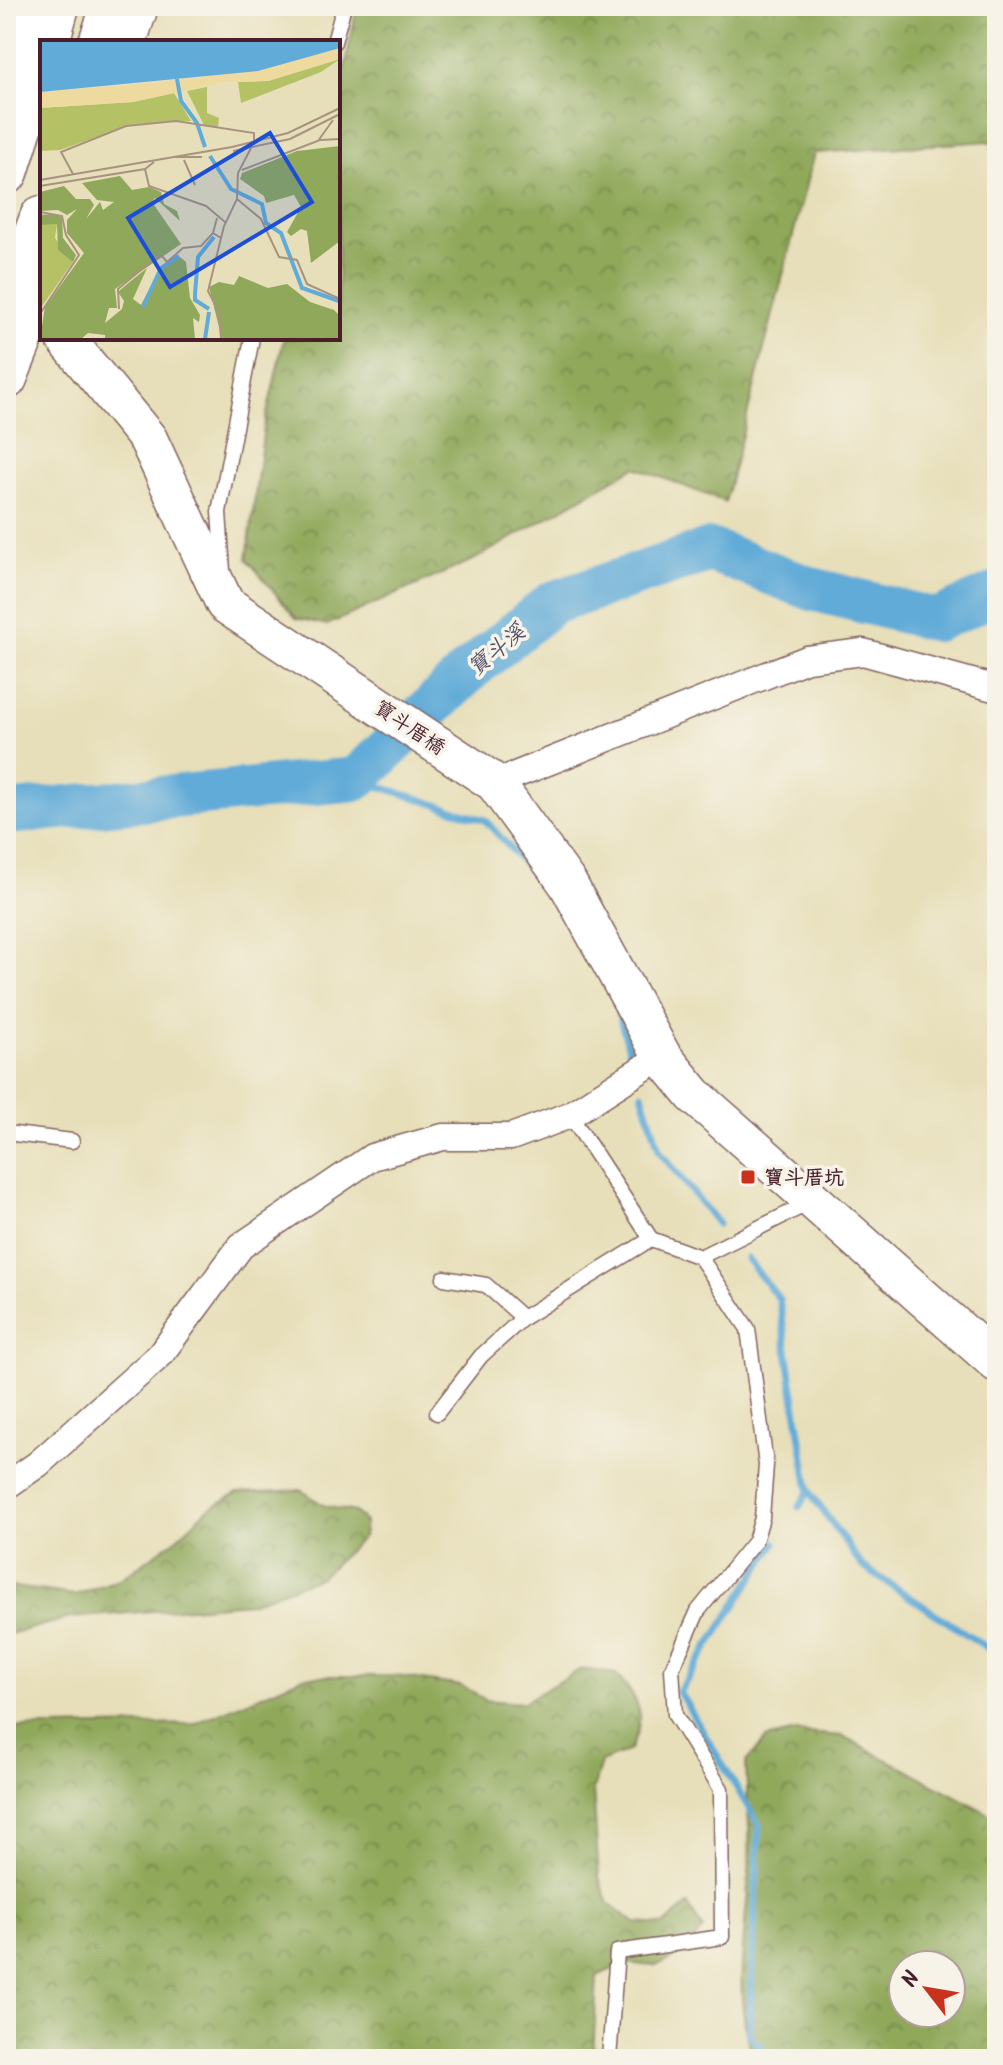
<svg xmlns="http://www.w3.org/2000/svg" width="1003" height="2065" font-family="Kalam,'LXGW WenKai TC',sans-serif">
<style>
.forest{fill:url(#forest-crowns);stroke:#6c6442;stroke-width:2;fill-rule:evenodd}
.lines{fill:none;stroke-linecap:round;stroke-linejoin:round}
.stream{stroke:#60abd8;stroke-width:7}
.river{stroke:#60abd8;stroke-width:44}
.lane-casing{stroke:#81625d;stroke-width:17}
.street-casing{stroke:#81625d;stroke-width:29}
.secondary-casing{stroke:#81625d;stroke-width:41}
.primary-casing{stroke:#81625d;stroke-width:45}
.highway-casing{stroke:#81625d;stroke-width:47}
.lane{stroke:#fff;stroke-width:14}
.street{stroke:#fff;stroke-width:26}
.secondary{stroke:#fff;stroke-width:38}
.primary{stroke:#fff;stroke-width:42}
.highway{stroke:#fff;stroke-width:44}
.poi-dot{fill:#c8321e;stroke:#f7f3e8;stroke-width:3}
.labels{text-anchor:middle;stroke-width:7;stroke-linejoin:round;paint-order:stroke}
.street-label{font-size:20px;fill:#4a1f2b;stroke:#f7f3e8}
.poi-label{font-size:20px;font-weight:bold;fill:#4a1f2b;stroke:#f7f3e8;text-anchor:start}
.water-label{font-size:22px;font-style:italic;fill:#525068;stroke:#f7f3e8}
.inset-river{fill:none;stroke:#60abd8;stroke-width:4}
.inset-road{fill:none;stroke:#a89280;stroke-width:2}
.view{fill:#1d4ed8;fill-opacity:0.15;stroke:#1d4ed8;stroke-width:4}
.inset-edge{fill:none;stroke:#4a1f2b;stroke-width:4}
</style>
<defs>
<pattern id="forest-crowns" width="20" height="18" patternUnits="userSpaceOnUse" patternTransform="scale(2)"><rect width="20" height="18" fill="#8fa85a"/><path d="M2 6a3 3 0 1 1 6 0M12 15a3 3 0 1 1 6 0" fill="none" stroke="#77884b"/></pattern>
</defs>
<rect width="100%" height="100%" fill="#f7f3e8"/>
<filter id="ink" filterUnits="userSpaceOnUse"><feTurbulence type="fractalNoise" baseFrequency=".0125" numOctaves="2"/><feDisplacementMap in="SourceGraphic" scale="16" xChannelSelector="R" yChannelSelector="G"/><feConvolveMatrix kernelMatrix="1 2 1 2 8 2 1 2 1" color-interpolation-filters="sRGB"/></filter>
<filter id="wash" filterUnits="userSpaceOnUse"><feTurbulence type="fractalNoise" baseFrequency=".006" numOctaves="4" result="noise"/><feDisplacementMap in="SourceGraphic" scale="32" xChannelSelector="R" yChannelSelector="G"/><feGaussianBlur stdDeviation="1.8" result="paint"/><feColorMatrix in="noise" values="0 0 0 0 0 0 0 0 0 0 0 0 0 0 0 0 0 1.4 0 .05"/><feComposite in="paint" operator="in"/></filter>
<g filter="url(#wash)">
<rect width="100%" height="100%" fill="#e7dfb9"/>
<g class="forest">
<polygon points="357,6 997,6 997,151 989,141 814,153 725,502 635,467 477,558 327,625 296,618 247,559 264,427 284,338 338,338 338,103"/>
<polygon points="301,1490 325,1506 355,1512 365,1522 363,1537 321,1577 249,1603 70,1618 6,1635 6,1586 75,1595 120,1579 174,1541 208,1509 237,1493"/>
<path d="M581 1669 616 1674C641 1703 647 1714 630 1750L601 1762 593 1790 599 1877 609 1904 636 1923 664 1925 688 1905 703 1929 683 1954 655 1966 625 1963 597 1976 593 2059H6V1728L194 1724 306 1676H397L461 1686 486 1700 522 1703Z"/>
<path d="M796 1732 843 1736 997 1818V2059H754C733 2001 744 1946 748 1887 752 1846 747 1803 746 1762L766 1739ZM903 1965H951V2013H903Z"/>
</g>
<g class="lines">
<g class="stream">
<polyline points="356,779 485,820 556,899"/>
<polyline points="618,1012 630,1052"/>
<polyline points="642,1093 660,1152 718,1224"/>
<polyline points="747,1259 779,1299 809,1491 862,1566 997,1654"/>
<polyline points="799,1507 809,1491"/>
<polyline points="775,2059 749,2036 759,1825 679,1692 775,1543"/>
</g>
<polyline class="river" points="6,813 356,779 470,670 552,603 710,550 812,589 936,620 997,593"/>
</g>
</g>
<g filter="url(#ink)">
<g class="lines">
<defs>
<g id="lane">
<polyline points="334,42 344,6"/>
<polyline points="223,571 219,512 252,338"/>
<polyline points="570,1115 651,1239 700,1257 811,1202"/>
<polyline points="6,1133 72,1141"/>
<polyline points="444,1278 486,1285 523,1318 651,1239"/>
<polyline points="437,1413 481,1356 523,1318"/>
<polyline points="609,2059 617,1952 722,1937 721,1789 675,1715 672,1669 698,1611 755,1541 762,1518 766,1465 748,1329 700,1257"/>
</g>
<g id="street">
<polyline points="495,783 807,659 863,652 997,689"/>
<polyline points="6,1486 38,1464 160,1355 241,1246 372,1157 443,1137 511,1137 570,1115 662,1056"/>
</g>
<polyline id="secondary" points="65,338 148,439 225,604 495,783 568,884 662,1056 694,1095 997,1363"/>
<g id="primary">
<polyline points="125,42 137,6"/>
<polyline points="6,98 36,6"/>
<polyline points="6,378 42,288"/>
</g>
<g id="highway">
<polyline points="47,42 57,6"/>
<polyline points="101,42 114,6"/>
<polyline points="6,172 42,58"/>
<polyline points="6,316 42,218"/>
</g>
</defs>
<use href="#lane" class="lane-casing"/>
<use href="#street" class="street-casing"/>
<use href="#secondary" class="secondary-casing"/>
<use href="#primary" class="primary-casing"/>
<use href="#highway" class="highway-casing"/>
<use href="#lane" class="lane"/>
<use href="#street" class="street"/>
<use href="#secondary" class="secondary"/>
<use href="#primary" class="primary"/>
<use href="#highway" class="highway"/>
</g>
</g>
<rect class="poi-dot" x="740" y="1169" width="16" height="16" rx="4"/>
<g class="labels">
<g class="street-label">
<text transform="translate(410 727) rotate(34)" y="7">寶斗厝橋</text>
</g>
<g class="poi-label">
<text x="764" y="1184">寶斗厝坑</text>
</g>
<g class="water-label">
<text transform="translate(496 649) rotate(-40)" y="8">寶斗溪</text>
</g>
</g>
<g transform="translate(40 40)">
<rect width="300" height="300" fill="#e7dfb9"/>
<path d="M300 19 281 32 201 63 198 42 228 41ZM167 47V73L179 78 178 87 164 85 147 51ZM134 53 151 81 94 84 20 110 0 111V68L93 62ZM11 182 17 184 15 198 33 222 0 269V185Z" fill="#b4c265"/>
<path d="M300 106V201L271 223 267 191 261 189 251 196 247 192 261 167 254 155 226 163 224 156 200 139 202 133 257 111ZM80 136 92 150 109 147 121 152 124 164 137 171 140 181 115 158 112 162 141 204 75 249 77 268H69L65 283 82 269 84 261 78 252 86 245 107 228 93 259 101 265 119 230 140 217 146 222 150 258 160 275 159 282 153 278 155 299H65V295L48 293 41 299H0L5 267 44 213 27 193V180L37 169 27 175 18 170 0 171V152L24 146 36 159H50L54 165 46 179 60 162 63 170 74 162 57 160 42 143ZM13 174 22 177 23 198 36 215 33 222 18 210 17 184 0 185V175ZM199 236 228 248 247 244 270 262 294 270 300 276V299H182L169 247 179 242 194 245Z" fill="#8fa85a"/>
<path d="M300 8V19L228 41 185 42 93 62 0 68V52L150 40Z" fill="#eeda9e"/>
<path d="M0 1H300V8L218 31 0 52Z" fill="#60abd8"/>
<path class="inset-river" d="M137 39 141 61 157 83 165 107M170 116 191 149 222 164 226 183 241 193 262 248 299 261M103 267 121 228 139 216M169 269 155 260V254L158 217 174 197M165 299 169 272"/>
<path class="inset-road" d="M278 101 293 80M193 111 250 99 300 74M135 117H162M144 120 155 145M105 129 109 146 166 166 185 182M202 130 280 100 300 99M33 134 21 112 86 86 136 81 214 93V100M0 140 192 107 248 93 300 68M0 146 105 129 114 122M197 159 221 179 239 217 257 220 267 244 300 259M0 172 22 176 26 195 39 215 0 274M177 178 173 193 181 198M79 269 78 249 113 220 122 216 127 222 143 208 161 206 173 193M181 299 179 272 168 251 184 186 197 159 198 133 211 108"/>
<path class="view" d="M230 93 272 162 130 247 88 178Z"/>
<rect width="300" height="300" class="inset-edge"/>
</g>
<rect width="1003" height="2065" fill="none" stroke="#f7f3e8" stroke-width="32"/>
<g transform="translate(927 1989) rotate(301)"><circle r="38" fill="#f7f3e8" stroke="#b29e9c" stroke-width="2"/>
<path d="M0-6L14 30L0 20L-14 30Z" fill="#c8321e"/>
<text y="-12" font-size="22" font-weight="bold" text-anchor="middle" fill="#4a1f2b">N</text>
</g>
</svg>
